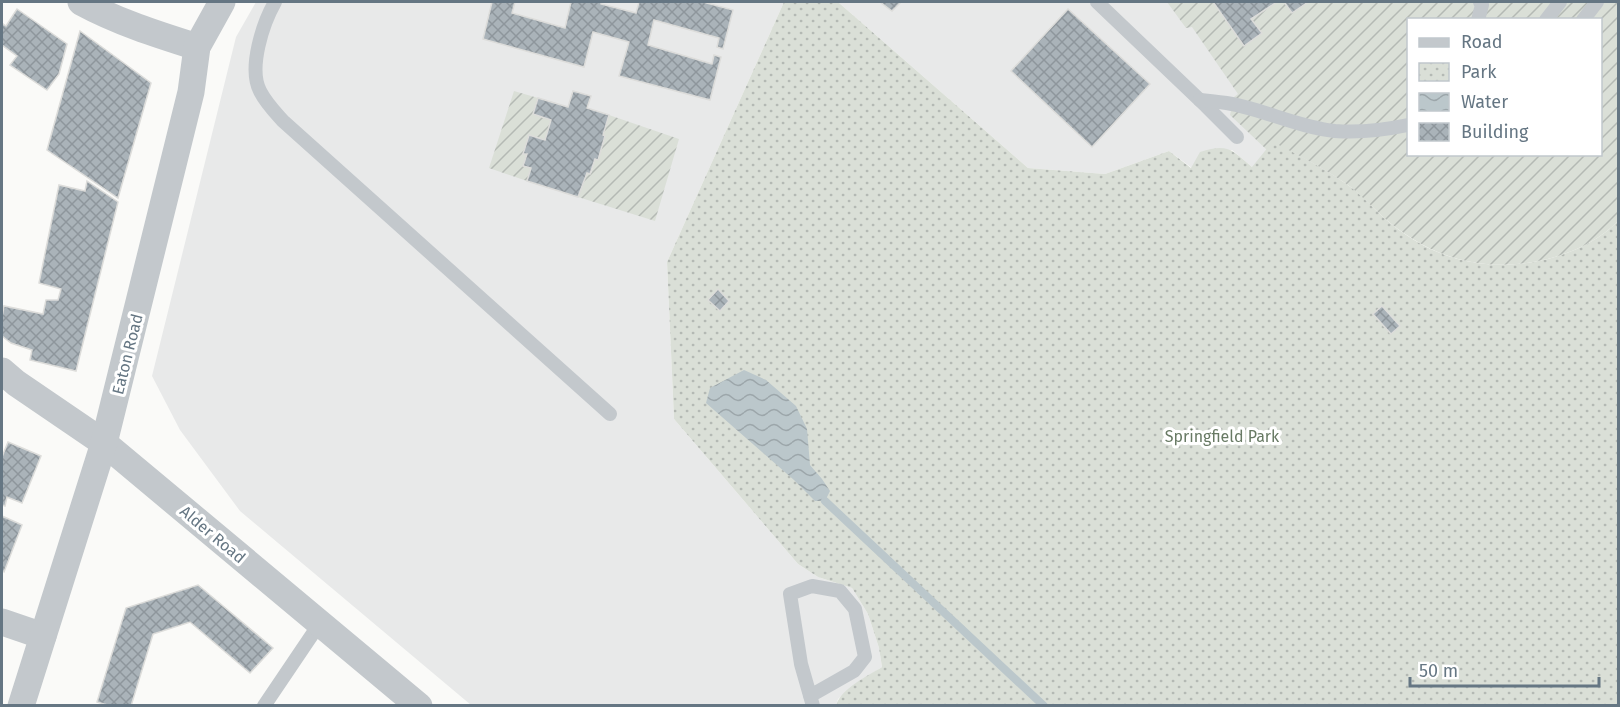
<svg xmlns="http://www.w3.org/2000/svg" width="1620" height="707" font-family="'Fira Sans',sans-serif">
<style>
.built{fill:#e8e9e9;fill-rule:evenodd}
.park{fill:url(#park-dots)}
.garden{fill:url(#garden-furrows);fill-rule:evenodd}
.water{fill:url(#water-waves)}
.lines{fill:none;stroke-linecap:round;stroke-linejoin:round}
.stream{stroke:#bbc7cb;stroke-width:8}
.building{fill:url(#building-cross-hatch);stroke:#dcdcda;stroke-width:1.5}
.service{stroke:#c3c8cc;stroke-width:14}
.minor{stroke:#c3c8cc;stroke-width:27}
.labels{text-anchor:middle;stroke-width:6;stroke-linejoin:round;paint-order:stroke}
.street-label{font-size:16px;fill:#657683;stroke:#fff}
.park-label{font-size:16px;fill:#687a64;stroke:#fff}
</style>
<defs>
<pattern id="park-dots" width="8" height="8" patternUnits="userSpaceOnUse" patternTransform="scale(1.5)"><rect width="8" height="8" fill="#dadfd7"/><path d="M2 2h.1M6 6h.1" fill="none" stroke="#b4b9b4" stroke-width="1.8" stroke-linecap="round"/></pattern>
<pattern id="garden-furrows" width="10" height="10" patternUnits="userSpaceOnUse" patternTransform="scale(1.5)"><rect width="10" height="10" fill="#dadfd7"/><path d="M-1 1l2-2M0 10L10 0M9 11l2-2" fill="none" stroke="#b4b9b4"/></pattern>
<pattern id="water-waves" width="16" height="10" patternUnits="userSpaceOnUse" patternTransform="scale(1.5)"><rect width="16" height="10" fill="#bbc7cb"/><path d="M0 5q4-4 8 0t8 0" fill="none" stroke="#9ca6aa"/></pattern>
<pattern id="building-cross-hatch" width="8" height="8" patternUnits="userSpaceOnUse" patternTransform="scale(1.5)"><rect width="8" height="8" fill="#aab3b9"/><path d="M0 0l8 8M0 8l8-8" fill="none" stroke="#8e969c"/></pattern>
</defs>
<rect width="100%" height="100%" fill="#fafaf8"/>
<g class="built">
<polygon points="256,2 784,2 667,262 674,419 798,564 818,577 852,588 868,614 879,648 882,667 853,686 838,699 836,705 471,705 240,511 180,430 152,376 236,37"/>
<path d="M838 2H1618V221L1252 167 1232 150 1192 168 1169 151 1105 174 1028 168ZM1408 20H1600V154H1408Z"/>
</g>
<path class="park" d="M784 2H838L1028 168 1105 174 1169 151 1191 168 1200 152C1228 143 1232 150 1252 167L1273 141C1300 156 1328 170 1352 188 1363 196 1372 207 1382 216 1425 255 1476 272 1533 262 1564 257 1597 243 1618 221V705H836C842 688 866 677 882 667L879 648 868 614 852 588 818 577 798 564 674 419 667 262Z"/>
<g class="garden">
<path d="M1167 2H1213L1244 45 1262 33 1251 19 1277 2H1284L1292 12 1308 2H1618V221C1597 243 1564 257 1533 262 1476 272 1426 255 1382 216 1372 207 1363 197 1352 188 1328 170 1300 156 1273 142L1267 150 1230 115 1234 97 1238 94 1192 27 1186 28ZM1408 20H1600V154H1408Z"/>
<polygon points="514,91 538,98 533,114 551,120 545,140 524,154 527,154 523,166 531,168 527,181 489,168"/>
<polygon points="609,115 679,139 655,221 578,197 587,173 591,174 595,159 598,159 605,136 603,135"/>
</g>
<polygon class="water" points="744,370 766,380 796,406 807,429 810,465 822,479 830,491 825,501 815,501 794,480 706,403 710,388"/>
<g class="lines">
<polyline class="stream" points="825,501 1044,706"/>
</g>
<g class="building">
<polygon points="492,2 515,2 512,13 565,28 571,2 601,2 601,4 636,13 639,2 703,2 733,10 723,49 717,47 719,38 654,20 648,45 712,64 714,55 721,57 710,100 619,76 629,42 593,32 584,67 483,39"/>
<polygon points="880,2 901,2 892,11"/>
<polygon points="1213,2 1277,2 1251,19 1262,33 1244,46"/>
<polygon points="1284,2 1308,2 1292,13"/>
<polygon points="17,9 67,44 59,74 47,90 10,65 17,56 2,45 2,27 3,24 6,26"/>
<polygon points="1068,9 1150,84 1092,147 1011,71"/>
<polygon points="80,31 151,83 118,198 47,150"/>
<polygon points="573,91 591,96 587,108 609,115 603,135 605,136 598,160 595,159 590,174 587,173 578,197 527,181 531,168 523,166 527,154 523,154 529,135 545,140 551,120 533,114 538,98 568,107"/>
<polygon points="87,181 118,202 76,371 30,360 32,350 11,343 2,336 2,317 4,306 43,314 46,300 58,300 61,289 39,283 59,185 85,191"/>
<polygon points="718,289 729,301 720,311 708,300"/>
<polygon points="1382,306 1400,326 1391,334 1373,314"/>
<polygon points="8,442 41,456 22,503 7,497 5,506 2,505 2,457"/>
<polygon points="2,516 22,525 4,572 2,570"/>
<polygon points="198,585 273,648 250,673 190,622 153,634 131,706 111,706 97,702 126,608"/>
</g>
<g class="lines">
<g class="service">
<path d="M275 2C263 23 248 68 260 91 266 103 275 112 283 121L610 414"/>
<polyline points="1097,2 1206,106 1237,137"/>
<polyline points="1478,20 1482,5 1480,2"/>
<polyline points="1546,20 1560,2"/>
<polyline points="1583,20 1597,2"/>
<path d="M1200 100C1210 101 1221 102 1232 104 1267 111 1299 127 1335 131 1360 133 1384 130 1408 125"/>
<polyline points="810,696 854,671 865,657 855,609 840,591 812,586 790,594 801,664 813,706"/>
<polyline points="264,706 320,623"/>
</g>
<g class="minor">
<path d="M81 2C118 22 156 34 197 47"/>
<polyline points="2,371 16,383 104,443 419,706"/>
<polyline points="2,622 43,636"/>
<polyline points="21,706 104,443 191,92 197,47 222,2"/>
</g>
</g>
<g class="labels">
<g class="street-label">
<text transform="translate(127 354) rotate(-76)" y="6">Eaton Road</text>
<text transform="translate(213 534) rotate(40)" y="6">Alder Road</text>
</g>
<g class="park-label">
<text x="1222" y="442">Springfield Park</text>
</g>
</g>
<rect width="1620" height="707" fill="none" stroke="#657683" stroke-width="6"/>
<rect x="1407" y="18" width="195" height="138" fill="#ffffff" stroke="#c1c8cd" stroke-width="1.5"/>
<rect x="1419" y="38" width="30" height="9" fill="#c3c8cc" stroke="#c1c8cd" stroke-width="1.5"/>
<text x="1461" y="48" font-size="18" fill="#657683">Road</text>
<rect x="1419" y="63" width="30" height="18" fill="url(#park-dots)" stroke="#c1c8cd" stroke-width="1.5"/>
<text x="1461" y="78" font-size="18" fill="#657683">Park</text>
<rect x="1419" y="93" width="30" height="18" fill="url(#water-waves)" stroke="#c1c8cd" stroke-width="1.5"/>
<text x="1461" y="108" font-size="18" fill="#657683">Water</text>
<rect x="1419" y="123" width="30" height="18" fill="url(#building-cross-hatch)" stroke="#c1c8cd" stroke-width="1.5"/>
<text x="1461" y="138" font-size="18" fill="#657683">Building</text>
<path d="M1410 677v9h189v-9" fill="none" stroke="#657683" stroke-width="3"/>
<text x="1419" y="677" font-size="18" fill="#657683" stroke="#ffffff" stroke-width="4.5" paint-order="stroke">50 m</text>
</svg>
